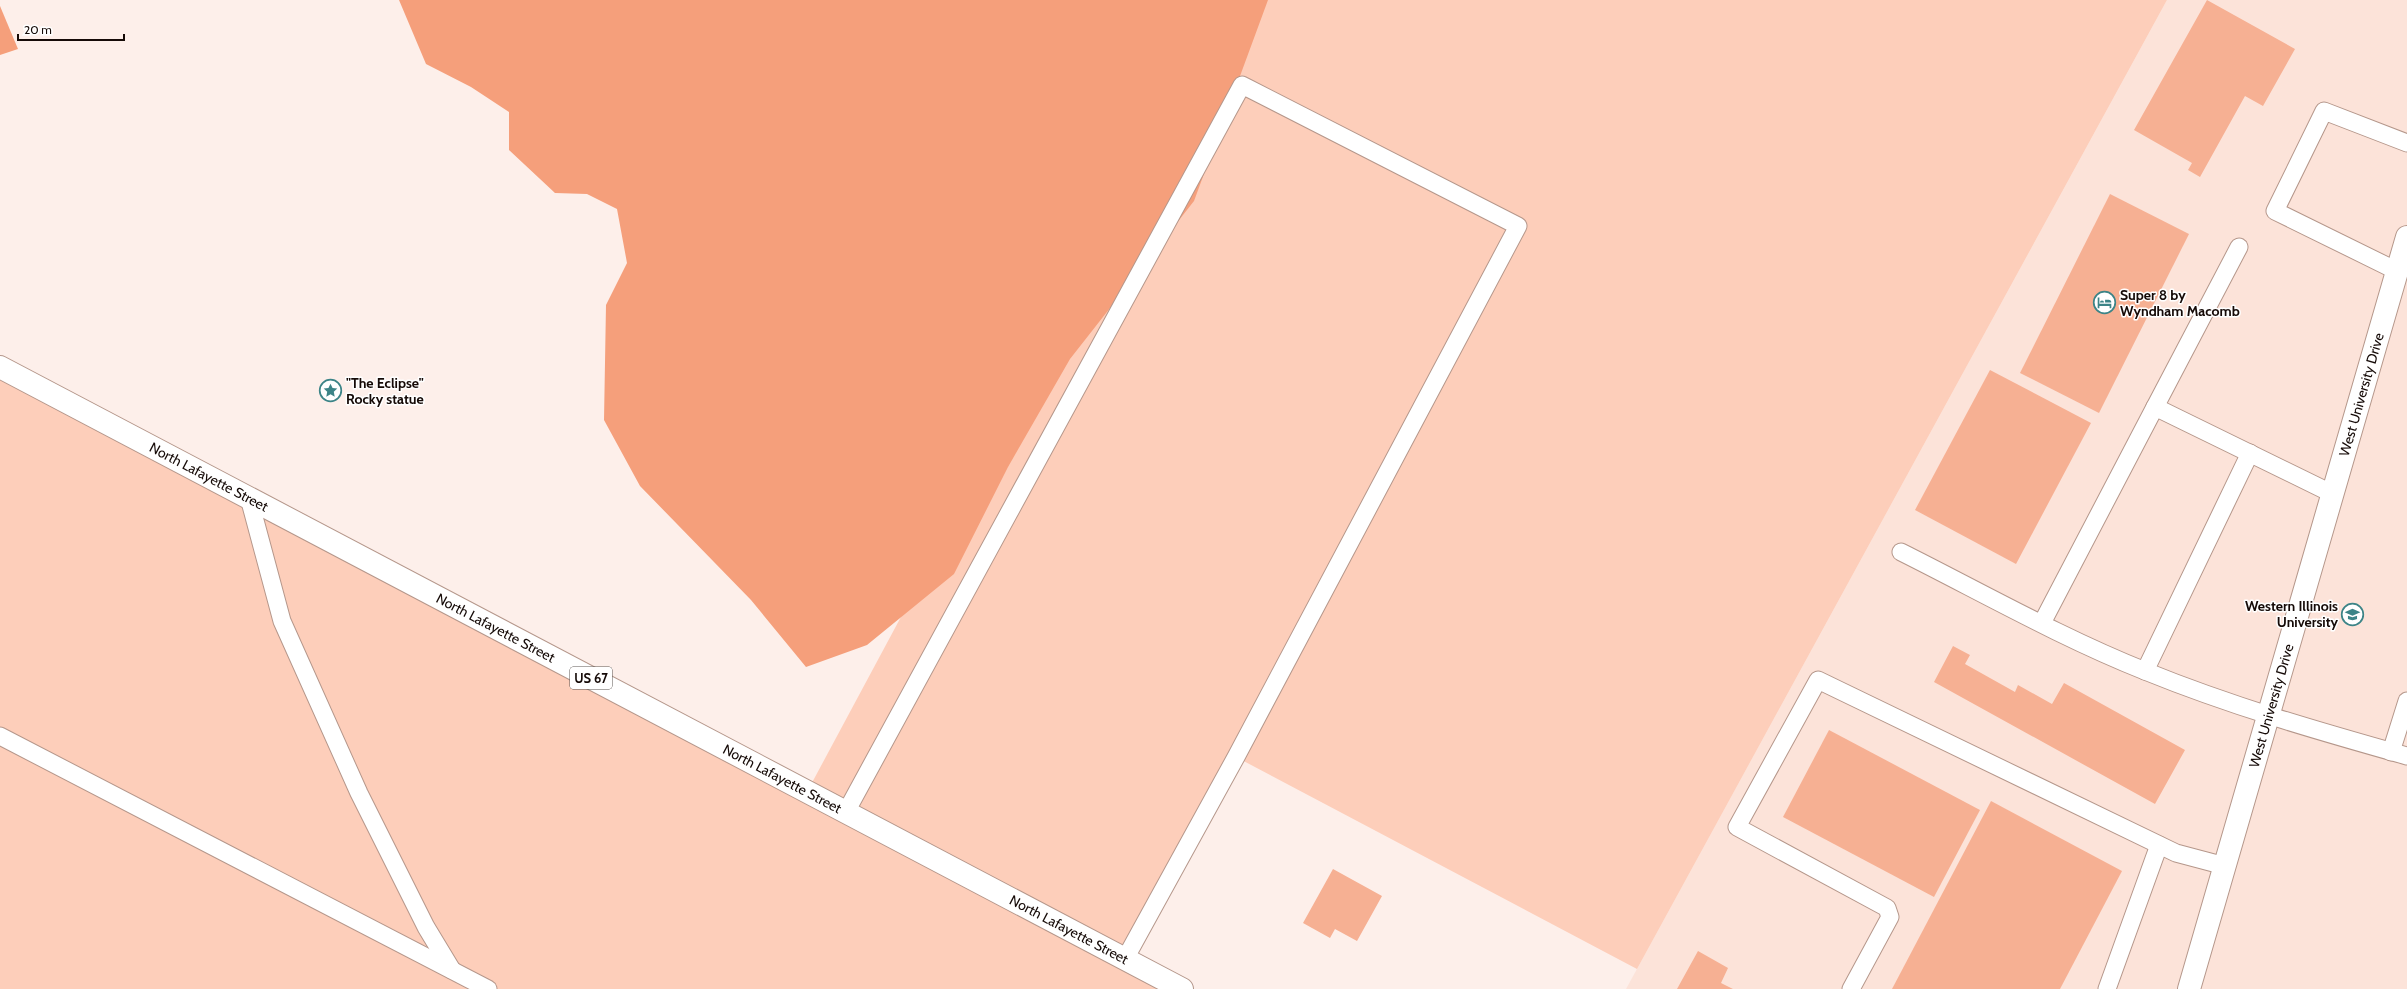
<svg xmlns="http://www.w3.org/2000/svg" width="2407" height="989" font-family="Cabin,sans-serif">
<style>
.built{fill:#fce3d9}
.green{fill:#fdceba}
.forest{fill:#f59f7b}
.building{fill:#f6b093}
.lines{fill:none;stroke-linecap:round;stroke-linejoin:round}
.service-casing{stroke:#b5978b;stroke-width:19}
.tertiary-casing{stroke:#b5978b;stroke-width:24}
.trunk-casing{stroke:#b5978b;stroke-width:24}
.service{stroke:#fff;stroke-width:17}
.tertiary{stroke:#fff;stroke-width:22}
.trunk{stroke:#fff;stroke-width:22}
.labels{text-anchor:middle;stroke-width:3;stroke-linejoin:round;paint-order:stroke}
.shield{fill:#fff;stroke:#5b5451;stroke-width:1}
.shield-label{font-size:13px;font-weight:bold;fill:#150a07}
.poi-label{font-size:14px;font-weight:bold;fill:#150a07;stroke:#fff;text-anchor:start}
.street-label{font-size:14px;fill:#150a07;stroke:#fff}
</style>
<rect width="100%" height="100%" fill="#fdefea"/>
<polygon class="built" points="2167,0 2407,0 2407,989 1626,989"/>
<polygon class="green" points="1232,0 2167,0 1637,969 1236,757 1125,959 1182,989 0,989 0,367 807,792"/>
<g class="forest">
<polygon points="399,0 1268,0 1194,201 1070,359 1008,467 954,574 867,645 806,667 751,600 640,486 604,420 606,305 627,263 617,209 587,194 555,193 509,150 509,112 471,87 426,64"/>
<polygon points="0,6 18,49 0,55"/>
</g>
<g class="building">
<polygon points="2207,0 2295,49 2263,106 2245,96 2200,177 2188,170 2192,163 2134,130"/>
<polygon points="2110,194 2189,234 2099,413 2020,373"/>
<polygon points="1990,370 2091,423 2016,564 1915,510"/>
<polygon points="1953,646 1970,655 1965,664 2015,692 2018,685 2052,704 2064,683 2185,750 2155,804 1934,682"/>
<polygon points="1829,730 1980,810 1934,897 1783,817"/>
<polygon points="1991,801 2122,871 2060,989 1892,989"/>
<polygon points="1333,869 1382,896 1357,941 1335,929 1330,938 1303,923"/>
<polygon points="1698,951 1728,968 1721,983 1733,989 1677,989"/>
</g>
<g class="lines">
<defs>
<g id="service">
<polyline points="2397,271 2275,211 2324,111 2407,143"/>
<polyline points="2155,407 2239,247"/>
<polyline points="249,498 282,621 359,793 426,927 452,970"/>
<path d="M1901 552C1981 592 2062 638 2145 671 2231 706 2318 731 2407 756"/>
<polyline points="2042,623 2155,407 2333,494"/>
<polyline points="2145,671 2250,453"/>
<polyline points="0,736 488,989"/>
<polyline points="2391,752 2407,701"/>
<polyline points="846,812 1242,85 1518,226 1236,757 1125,959"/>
<polyline points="1851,989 1890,917 1887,908 1737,827 1818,680 2176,853 2225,866"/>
<polyline points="2107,989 2159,845"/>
</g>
<g id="tertiary">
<path id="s1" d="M2189 989 2407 237"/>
</g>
<g id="trunk">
<path id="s2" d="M0 367 1182 989"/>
</g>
</defs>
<use href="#service" class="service-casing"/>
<use href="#tertiary" class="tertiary-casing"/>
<use href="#trunk" class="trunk-casing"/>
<use href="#service" class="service"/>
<use href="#tertiary" class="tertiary"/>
<use href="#trunk" class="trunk"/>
</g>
<defs>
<symbol id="hotel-ring" viewBox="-11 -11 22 22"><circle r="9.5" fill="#fff" stroke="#3c8487" stroke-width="1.5"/><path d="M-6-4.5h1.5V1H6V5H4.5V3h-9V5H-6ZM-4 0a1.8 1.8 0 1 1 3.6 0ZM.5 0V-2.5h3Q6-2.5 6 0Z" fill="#3c8487"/></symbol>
<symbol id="sight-ring" viewBox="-11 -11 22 22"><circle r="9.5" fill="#fff" stroke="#3c8487" stroke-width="1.5"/><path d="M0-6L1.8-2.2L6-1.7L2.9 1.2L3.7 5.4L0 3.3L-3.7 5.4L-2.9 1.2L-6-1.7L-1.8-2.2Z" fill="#3c8487"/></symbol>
<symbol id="university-ring" viewBox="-11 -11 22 22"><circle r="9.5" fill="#fff" stroke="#3c8487" stroke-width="1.5"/><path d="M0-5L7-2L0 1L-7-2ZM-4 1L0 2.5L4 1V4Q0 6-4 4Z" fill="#3c8487"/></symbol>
</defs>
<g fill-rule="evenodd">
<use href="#hotel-ring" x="2092" y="290" width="25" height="25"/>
<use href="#sight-ring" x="318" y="378" width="25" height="25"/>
<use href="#university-ring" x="2340" y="602" width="25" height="25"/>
</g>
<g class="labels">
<rect class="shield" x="570" y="667" width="42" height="22" rx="3"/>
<g class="shield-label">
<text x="591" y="683">US 67</text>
</g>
<g class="poi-label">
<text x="2120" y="300">Super 8 by<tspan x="2120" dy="16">Wyndham Macomb</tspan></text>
<text x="346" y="388">"The Eclipse"<tspan x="346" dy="16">Rocky statue</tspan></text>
<text x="2338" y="611" text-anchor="end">Western Illinois<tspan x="2338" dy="16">University</tspan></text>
</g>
<g class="street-label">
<text dy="5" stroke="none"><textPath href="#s1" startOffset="619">West University Drive</textPath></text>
<text dy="5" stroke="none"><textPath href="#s2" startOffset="236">North Lafayette Street</textPath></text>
<text dy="5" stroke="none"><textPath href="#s2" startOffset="560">North Lafayette Street</textPath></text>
<text dy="5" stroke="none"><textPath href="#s1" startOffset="295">West University Drive</textPath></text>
<text dy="5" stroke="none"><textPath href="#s2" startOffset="884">North Lafayette Street</textPath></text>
<text dy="5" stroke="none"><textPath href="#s2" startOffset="1208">North Lafayette Street</textPath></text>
</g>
</g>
<path d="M18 34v6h106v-6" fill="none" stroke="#150a07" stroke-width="2"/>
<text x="24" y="34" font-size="12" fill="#150a07" stroke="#ffffff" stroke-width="3" paint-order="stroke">20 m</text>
</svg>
